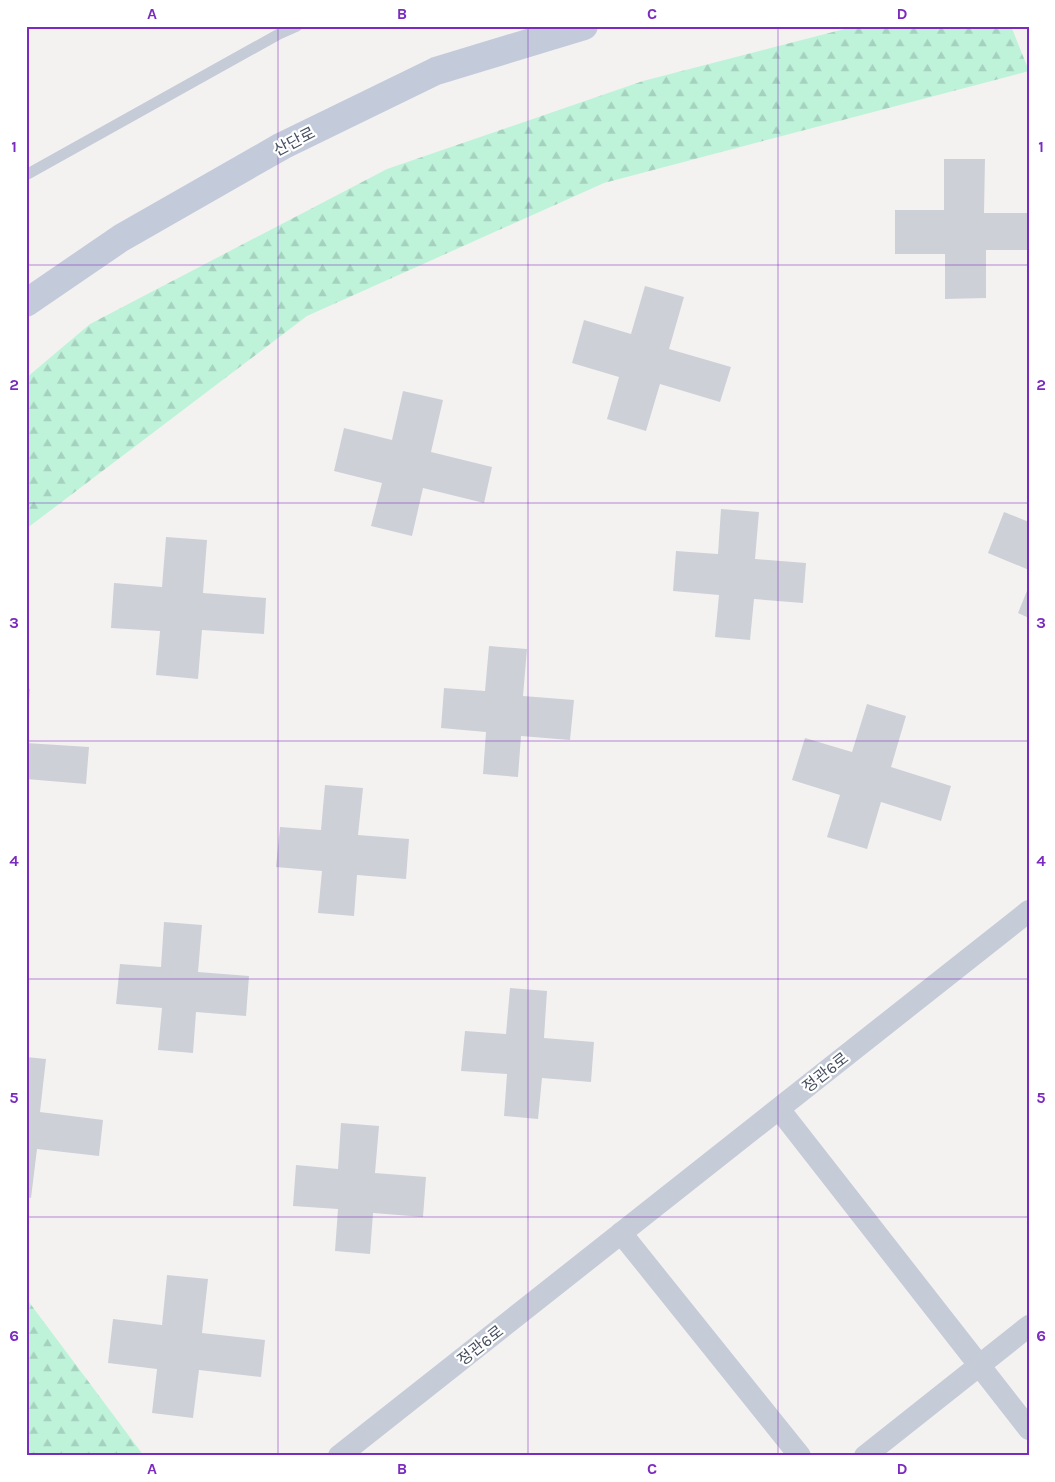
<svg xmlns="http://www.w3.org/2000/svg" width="1055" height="1482" font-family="Karla,'Noto Sans KR',sans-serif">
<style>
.forest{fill:url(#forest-firs)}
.building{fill:#cdd0d7}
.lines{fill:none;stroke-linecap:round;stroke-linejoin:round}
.lane{stroke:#c5cbd7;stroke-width:11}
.street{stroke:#c5cbd7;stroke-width:22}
.secondary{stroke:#c3cbdb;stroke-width:28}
.grid{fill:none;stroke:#7b2cbf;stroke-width:1;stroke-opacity:0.55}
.labels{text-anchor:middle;stroke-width:4.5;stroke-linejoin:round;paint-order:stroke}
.street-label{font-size:16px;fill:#485161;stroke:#fff}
.neatline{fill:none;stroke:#7b2cbf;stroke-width:2}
.grid-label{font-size:16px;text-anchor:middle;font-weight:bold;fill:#7b2cbf}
</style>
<defs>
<pattern id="forest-firs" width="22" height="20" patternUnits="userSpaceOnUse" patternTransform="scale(1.25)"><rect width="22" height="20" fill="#bef3da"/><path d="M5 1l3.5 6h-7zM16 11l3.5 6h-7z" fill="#a5d2be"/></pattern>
</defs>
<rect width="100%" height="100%" fill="#f4f2f1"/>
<g class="forest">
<polygon points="856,26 1011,26 1029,71 604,183 307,316 26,529 26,378 90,324 387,169 643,81"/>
<polygon points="26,1298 144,1456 27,1456"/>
</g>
<g class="building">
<polygon points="944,159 985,159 984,213 1029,213 1029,250 986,250 986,298 945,299 945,254 895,254 895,210 944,210"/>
<polygon points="645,286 684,297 669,349 731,367 720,402 660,384 646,431 607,419 619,377 572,363 584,320 631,334"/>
<polygon points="403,391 443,400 431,452 492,467 484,503 423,488 412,536 371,526 382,483 334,471 344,428 392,440"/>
<polygon points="721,509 759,512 755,559 806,563 803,603 754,599 750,640 715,637 719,595 673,591 676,551 718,554"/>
<polygon points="1004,512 1029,522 1029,570 988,553"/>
<polygon points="166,537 207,540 203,593 266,598 264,634 202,630 198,679 156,675 160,631 111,628 114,583 162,587"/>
<polygon points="1029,586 1029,618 1018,613"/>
<polygon points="489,646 527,649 523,696 574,700 570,740 521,736 518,777 483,774 486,732 441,728 444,688 485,691"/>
<polygon points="26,688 30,689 28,714 26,714"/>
<polygon points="867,704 906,716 891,767 951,786 941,821 881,802 867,849 827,837 840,795 792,780 805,738 852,752"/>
<polygon points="26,743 89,747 86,784 26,779"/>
<polygon points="325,785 363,788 358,835 409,839 406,879 357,875 354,916 318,913 322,871 276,867 280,827 321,830"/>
<polygon points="164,922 202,925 198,972 249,976 246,1016 196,1012 193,1053 158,1050 162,1008 116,1004 120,964 161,967"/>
<polygon points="510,988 547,991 544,1038 594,1042 591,1082 542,1078 538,1119 504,1116 507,1074 461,1071 465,1031 506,1034"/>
<polygon points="26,1057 46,1059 40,1112 103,1120 99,1156 37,1149 31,1198 26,1197"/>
<polygon points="341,1123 379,1126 375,1173 426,1177 423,1217 373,1213 370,1254 335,1251 338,1209 293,1206 296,1165 338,1169"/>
<polygon points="167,1275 208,1279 202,1333 265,1340 261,1377 199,1370 193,1418 152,1413 157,1369 108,1363 113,1319 162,1325"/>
</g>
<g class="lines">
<polyline class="lane" points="26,175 279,34 297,26"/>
<g class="street">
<polyline points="779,1109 1029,1429"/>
<polyline points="621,1233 800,1456"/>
<polyline points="339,1456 1029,911"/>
<polyline points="865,1456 1029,1326"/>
</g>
<polyline class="secondary" points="26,303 121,238 282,146 436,71 584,26"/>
</g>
<path class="grid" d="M278 26V1456M528 26V1456M778 26V1456M26 265H1029M26 503H1029M26 741H1029M26 979H1029M26 1217H1029"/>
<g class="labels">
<g class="street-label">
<text transform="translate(294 141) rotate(-27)" y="6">산단로</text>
<text transform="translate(825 1072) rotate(-38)" y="6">정관6로</text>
<text transform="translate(480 1345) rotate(-38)" y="6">정관6로</text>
</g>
</g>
<rect width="1055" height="1482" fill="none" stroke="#ffffff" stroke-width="55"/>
<rect x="28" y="28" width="1000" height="1426" class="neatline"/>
<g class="grid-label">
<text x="152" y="19">A</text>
<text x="402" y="19">B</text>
<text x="652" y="19">C</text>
<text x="902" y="19">D</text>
<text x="14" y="152">1</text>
<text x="1041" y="152">1</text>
<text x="14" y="390">2</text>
<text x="1041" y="390">2</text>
<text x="14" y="628">3</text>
<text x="1041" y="628">3</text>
<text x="14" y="866">4</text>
<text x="1041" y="866">4</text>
<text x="14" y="1103">5</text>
<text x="1041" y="1103">5</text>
<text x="14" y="1341">6</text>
<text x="1041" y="1341">6</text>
<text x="152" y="1474">A</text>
<text x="402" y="1474">B</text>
<text x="652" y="1474">C</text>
<text x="902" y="1474">D</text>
</g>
</svg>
